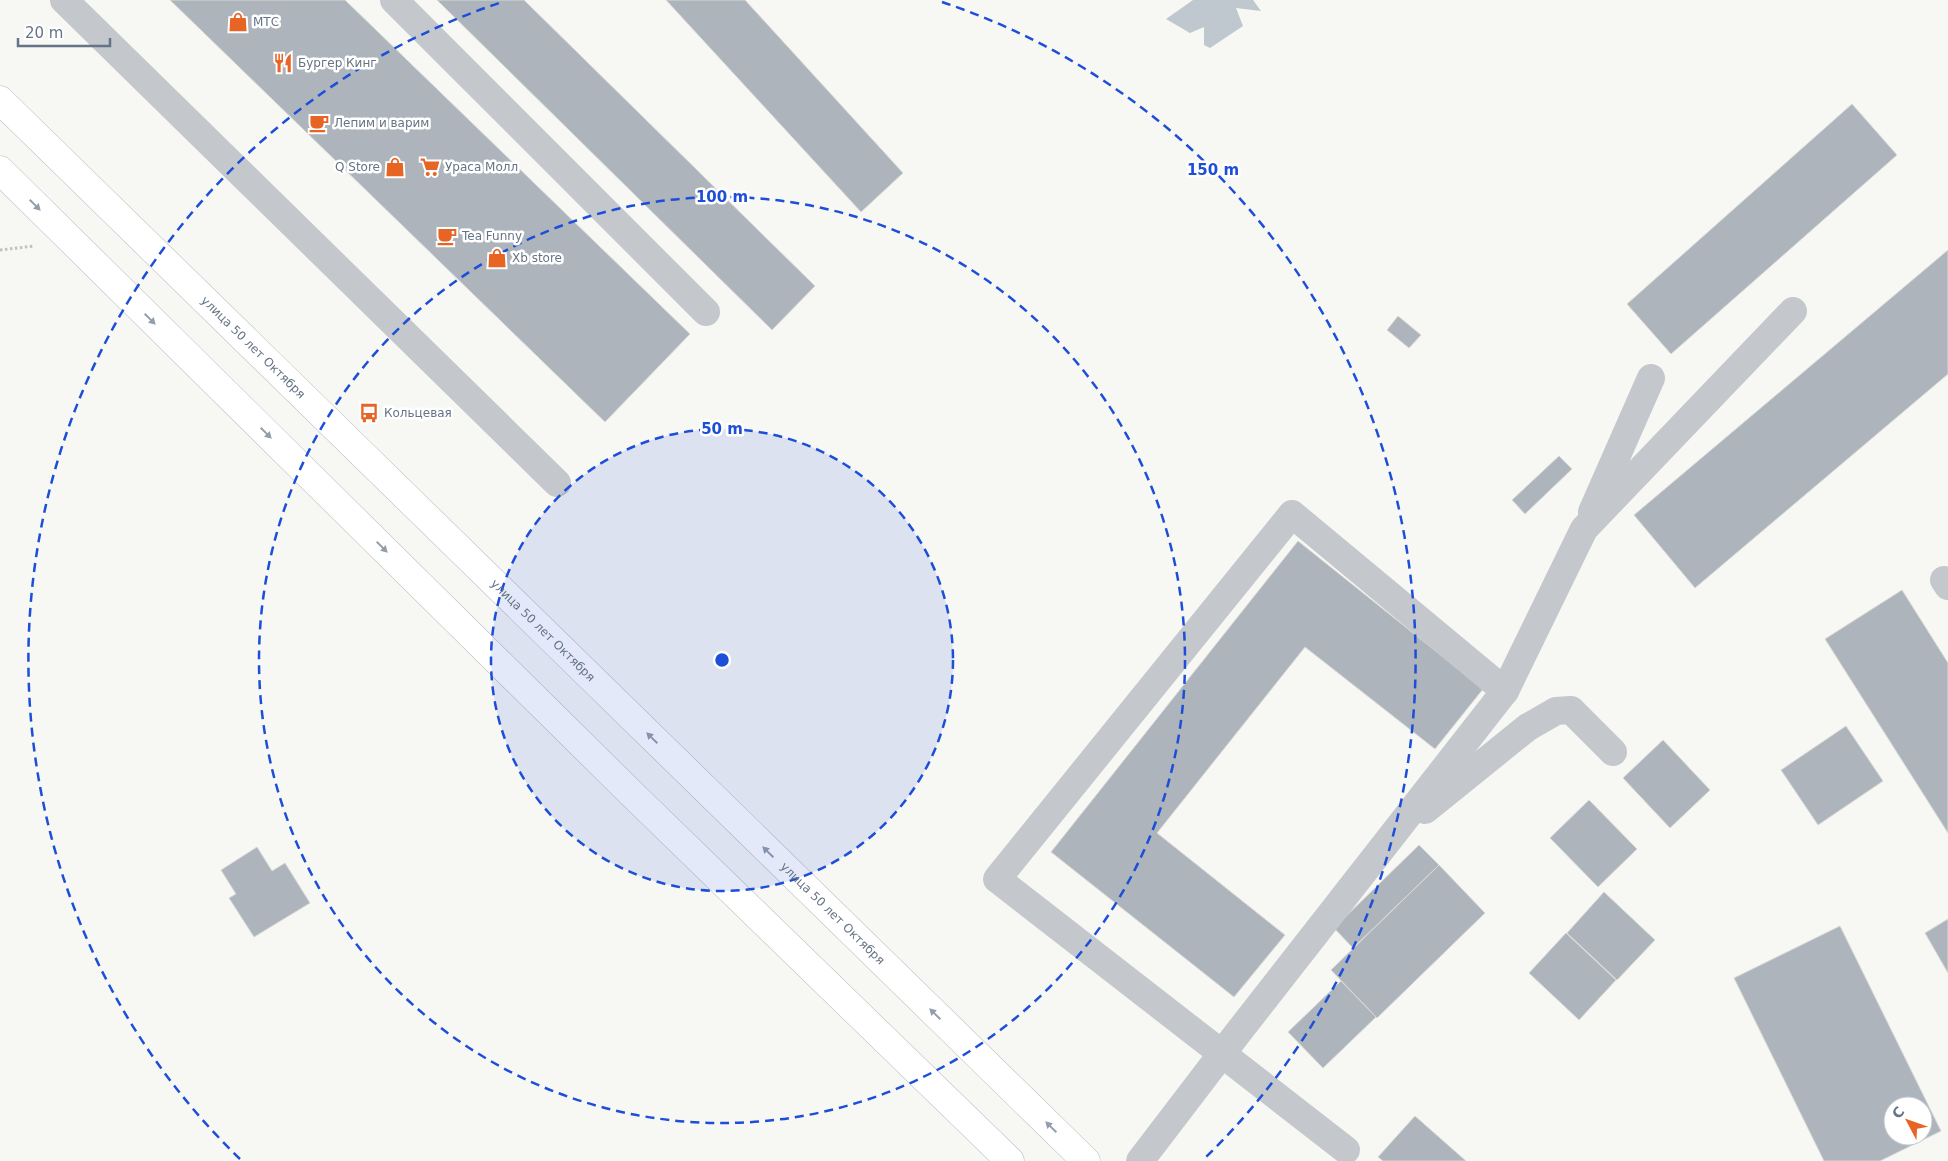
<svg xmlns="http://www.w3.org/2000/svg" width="1948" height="1161" font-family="'DejaVu Sans',sans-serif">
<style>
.water{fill:#bfc8ce}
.building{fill:#adb4bb;stroke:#d8d9d6;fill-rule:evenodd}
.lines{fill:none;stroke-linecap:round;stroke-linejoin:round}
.major-casing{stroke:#b7bbbf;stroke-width:29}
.path{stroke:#c0c1c4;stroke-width:3;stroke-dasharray:2.5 2.5;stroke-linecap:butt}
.minor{stroke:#c4c7cb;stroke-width:28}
.major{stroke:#fff;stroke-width:28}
.oneway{fill:#939eaa}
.ring{fill:none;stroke:#1d4ed8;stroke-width:2.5;stroke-dasharray:9 6}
.labels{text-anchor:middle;stroke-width:5;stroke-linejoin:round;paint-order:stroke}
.poi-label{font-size:12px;fill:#657486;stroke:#fff;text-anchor:start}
.street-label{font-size:12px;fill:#657486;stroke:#fff}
.centre{fill:#1d4ed8;stroke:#fff;stroke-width:2.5}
.ring-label{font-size:15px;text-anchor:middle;font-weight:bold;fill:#1d4ed8;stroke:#fff;stroke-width:5;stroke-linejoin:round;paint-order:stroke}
</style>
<rect width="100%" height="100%" fill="#f7f7f4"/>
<polygon class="water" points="1193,0 1253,0 1261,11 1236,8 1243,26 1210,48 1204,45 1204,27 1190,33 1166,19"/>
<g class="building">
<polygon points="170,0 345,0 690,334 605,422"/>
<polygon points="437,0 524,0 815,286 772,330"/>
<polygon points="666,0 745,0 903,173 861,212"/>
<polygon points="1852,104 1897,155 1671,354 1627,304"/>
<polygon points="1948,250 1948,374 1695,588 1634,515"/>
<polygon points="1398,316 1421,335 1409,348 1387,330"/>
<polygon points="1559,456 1572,469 1525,514 1512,500"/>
<polygon points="1298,541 1483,689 1435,749 1305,647 1157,833 1285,935 1234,997 1051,852"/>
<polygon points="1902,590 1948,663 1948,833 1825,639"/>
<polygon points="1846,726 1883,781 1818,825 1781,770"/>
<polygon points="1663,740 1710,790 1670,828 1623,778"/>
<polygon points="1589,800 1637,849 1598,887 1550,838"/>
<polygon points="1419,845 1439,865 1353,948 1334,928"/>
<polygon points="257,847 272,871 285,863 310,903 254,937 229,898 236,894 221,870"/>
<polygon points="1439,865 1485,913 1377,1018 1331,970"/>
<polygon points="1604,892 1655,940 1617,980 1567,933"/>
<polygon points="1948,919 1948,973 1925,933"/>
<path d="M1840 926 1941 1131 1880 1161H1824L1734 978ZM1893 1106H1923V1136H1893Z"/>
<polygon points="1566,933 1616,980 1579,1020 1529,973"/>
<polygon points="1341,981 1376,1017 1323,1068 1288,1032"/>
<polygon points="1415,1116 1466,1161 1383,1161 1378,1157"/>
</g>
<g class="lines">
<defs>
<g id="major">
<path id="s1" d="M0 100 1086 1161"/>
<polyline points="0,170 634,796 1010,1161"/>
</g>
</defs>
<use href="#major" class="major-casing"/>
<polyline class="path" points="0,250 34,246"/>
<g class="minor">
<polyline points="64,0 557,483"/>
<polyline points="394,0 706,312"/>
<polyline points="1592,512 1651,378"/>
<polyline points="1944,580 1948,586"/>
<polyline points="1505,691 1584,529 1793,311"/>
<polyline points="1425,810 1528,727 1556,711 1571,710 1613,752"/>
<polyline points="1140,1161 1237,1034 1505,691 1292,514 997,879 1346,1150"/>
</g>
<use href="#major" class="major"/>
</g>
<defs><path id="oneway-solid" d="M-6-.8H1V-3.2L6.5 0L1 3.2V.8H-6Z" transform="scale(1.25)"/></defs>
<g class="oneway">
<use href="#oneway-solid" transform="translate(35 205) rotate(45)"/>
<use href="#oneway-solid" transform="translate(150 319) rotate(45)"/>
<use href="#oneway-solid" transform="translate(266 433) rotate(45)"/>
<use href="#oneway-solid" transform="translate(382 547) rotate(45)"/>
<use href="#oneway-solid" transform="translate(652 738) rotate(-136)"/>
<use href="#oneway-solid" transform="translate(768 852) rotate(-136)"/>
<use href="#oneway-solid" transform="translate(935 1014) rotate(-136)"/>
<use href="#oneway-solid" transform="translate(1051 1127) rotate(-136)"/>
</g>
<circle cx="722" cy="660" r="231" fill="#1d4ed8" fill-opacity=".12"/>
<g class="ring">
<circle cx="722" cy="660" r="231"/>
<circle cx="722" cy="660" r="463"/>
<path d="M240 1159A694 694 0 0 1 502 2M942 2A694 694 0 0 1 1204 1159"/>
</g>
<defs>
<symbol id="shop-bare" viewBox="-9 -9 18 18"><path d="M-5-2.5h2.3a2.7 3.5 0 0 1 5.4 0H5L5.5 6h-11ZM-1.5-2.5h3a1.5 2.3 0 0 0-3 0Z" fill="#e76424" stroke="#fff" stroke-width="2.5" paint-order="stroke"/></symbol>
<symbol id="restaurant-bare" viewBox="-9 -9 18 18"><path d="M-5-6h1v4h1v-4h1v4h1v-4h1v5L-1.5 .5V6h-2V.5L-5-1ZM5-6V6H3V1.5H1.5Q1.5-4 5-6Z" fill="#e76424" stroke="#fff" stroke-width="2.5" paint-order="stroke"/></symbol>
<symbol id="cafe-bare" viewBox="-9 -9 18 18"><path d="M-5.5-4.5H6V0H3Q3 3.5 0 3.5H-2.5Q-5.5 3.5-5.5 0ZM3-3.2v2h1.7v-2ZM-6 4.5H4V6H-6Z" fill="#e76424" stroke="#fff" stroke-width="2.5" paint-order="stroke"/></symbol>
<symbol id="supermarket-bare" viewBox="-9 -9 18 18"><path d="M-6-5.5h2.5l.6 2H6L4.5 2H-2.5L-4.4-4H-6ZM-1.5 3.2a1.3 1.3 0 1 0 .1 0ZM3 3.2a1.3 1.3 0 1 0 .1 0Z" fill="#e76424" stroke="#fff" stroke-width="2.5" paint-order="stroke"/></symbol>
<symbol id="bus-bare" viewBox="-9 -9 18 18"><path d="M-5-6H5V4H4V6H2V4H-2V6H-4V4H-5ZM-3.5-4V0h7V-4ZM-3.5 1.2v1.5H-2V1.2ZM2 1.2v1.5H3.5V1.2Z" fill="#e76424" stroke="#fff" stroke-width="2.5" paint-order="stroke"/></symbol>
</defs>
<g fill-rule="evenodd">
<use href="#shop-bare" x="224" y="8" width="28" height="28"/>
<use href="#restaurant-bare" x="269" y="49" width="28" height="28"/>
<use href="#cafe-bare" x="305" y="109" width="28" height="28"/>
<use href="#shop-bare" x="381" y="153" width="28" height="28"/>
<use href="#supermarket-bare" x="416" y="153" width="28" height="28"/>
<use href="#cafe-bare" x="433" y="222" width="28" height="28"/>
<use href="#shop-bare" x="483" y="244" width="28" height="28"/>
<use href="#bus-bare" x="355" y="399" width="28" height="28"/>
</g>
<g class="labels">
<g class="poi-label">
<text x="253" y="26">МТС</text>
<text x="298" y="67">Бургер Кинг</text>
<text x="334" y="127">Лепим и варим</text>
<text x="380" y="171" text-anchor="end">Q Store</text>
<text x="445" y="171">Ураса Молл</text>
<text x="462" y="240">Tea Funny</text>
<text x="512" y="262">Xb store</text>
<text x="384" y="417">Кольцевая</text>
</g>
<g class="street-label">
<text dy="4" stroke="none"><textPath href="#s1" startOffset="354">улица 50 лет Октября</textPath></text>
<text dy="4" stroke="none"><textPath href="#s1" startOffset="759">улица 50 лет Октября</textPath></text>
<text dy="4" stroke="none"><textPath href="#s1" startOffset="1164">улица 50 лет Октября</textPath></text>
</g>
</g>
<circle cx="722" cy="660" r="8" class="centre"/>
<g class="ring-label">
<text x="1213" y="175">150 m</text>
<text x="722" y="202">100 m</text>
<text x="722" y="434">50 m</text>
</g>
<g transform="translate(1908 1121) rotate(311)"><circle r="24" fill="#ffffff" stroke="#c1c7cf"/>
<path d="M0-4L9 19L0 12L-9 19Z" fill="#e76424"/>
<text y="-8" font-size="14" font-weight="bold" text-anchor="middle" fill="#657486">С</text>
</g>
<path d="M18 38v8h92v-8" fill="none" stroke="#657486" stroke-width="2.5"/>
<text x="25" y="38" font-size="15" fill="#657486" stroke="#ffffff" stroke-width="4" paint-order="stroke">20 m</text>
</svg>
